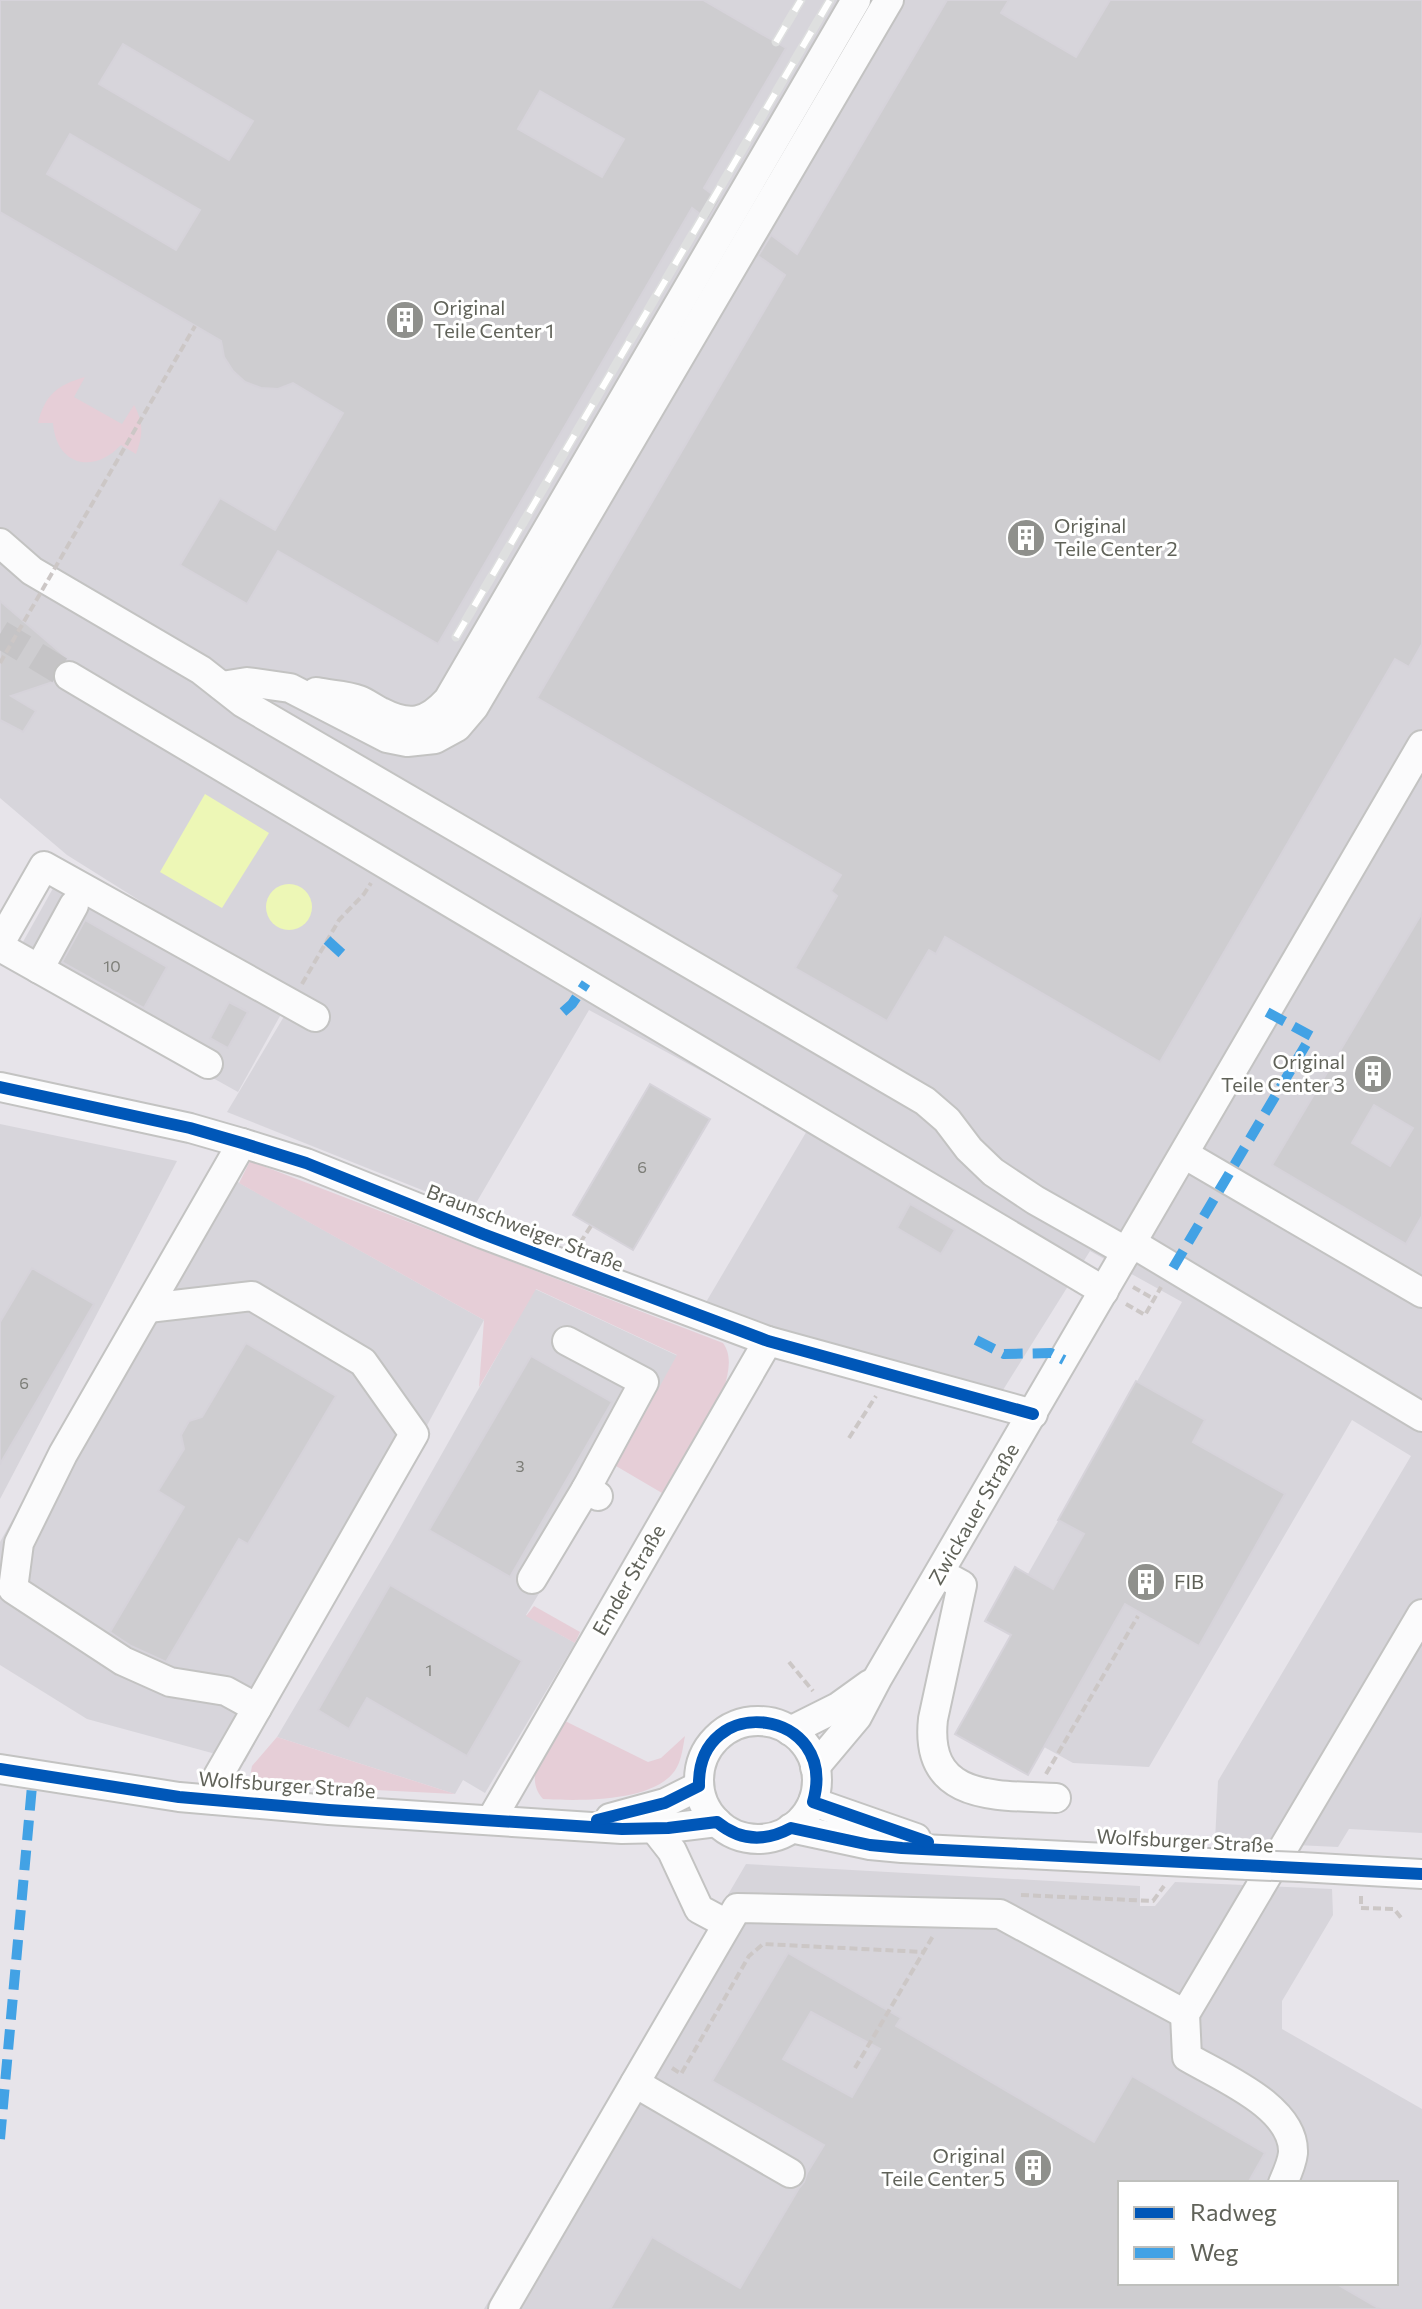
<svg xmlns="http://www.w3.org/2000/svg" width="1422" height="2309" font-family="Commissioner,sans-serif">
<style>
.industrial{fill:#d7d5db;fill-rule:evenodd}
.green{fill:#e6ced7}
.water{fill:#edf7b6}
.building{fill:#cecdd0;stroke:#d6d3da;stroke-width:2;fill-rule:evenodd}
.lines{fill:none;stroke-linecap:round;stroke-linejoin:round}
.minor-tunnel{stroke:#c5c4c6;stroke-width:28;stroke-dasharray:28 14;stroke-linecap:butt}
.minor-casing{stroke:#c3c3c2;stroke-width:32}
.path{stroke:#ccc7c6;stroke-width:4;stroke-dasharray:8 4;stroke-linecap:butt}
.minor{stroke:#fbfbfc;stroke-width:28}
.rail-casing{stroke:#dedfdf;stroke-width:9}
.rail{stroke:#fff;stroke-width:6;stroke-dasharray:18;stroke-linecap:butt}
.minor-bridge-casing{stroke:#c3c3c2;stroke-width:32;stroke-linecap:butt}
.path-bridge{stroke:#ccc7c6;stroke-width:4;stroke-dasharray:8 4;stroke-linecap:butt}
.minor-bridge{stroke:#fbfbfc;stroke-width:28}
.quiet{stroke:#42a2e5;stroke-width:10;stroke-dasharray:20 10;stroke-linecap:butt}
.cycleway-casing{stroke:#fff;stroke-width:17}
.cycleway{stroke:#0057b8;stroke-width:12}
.labels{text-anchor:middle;stroke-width:6;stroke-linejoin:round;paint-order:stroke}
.number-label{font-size:16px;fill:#7d7e78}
.poi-label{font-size:20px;fill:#606259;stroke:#fff;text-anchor:start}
.street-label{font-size:20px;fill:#606259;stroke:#fff}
</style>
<rect width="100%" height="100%" fill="#e7e4ea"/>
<g class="industrial">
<polygon points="0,0 1422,0 1422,1833 1349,1829 1338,1847 1215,1841 1218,1781 1411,1456 1352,1420 1149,1767 1073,1763 1044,1747 1028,1775 955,1734 1011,1635 985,1621 1015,1567 1028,1574 1182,1302 1090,1251 1003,1390 702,1309 808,1129 589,1010 472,1210 227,1112 295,998 67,855 0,798"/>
<polygon points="56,883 275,1005 280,1016 238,1092 10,965"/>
<polygon points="0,1124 177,1161 0,1499"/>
<polygon points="211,1167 484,1320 245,1762 87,1719 0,1665 0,1542"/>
<polygon points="535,1289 678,1356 616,1466 526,1615 575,1643 485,1793 463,1780 455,1794 277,1737 392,1542"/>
<path d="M746 1864 1140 1886V1906H1155L1175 1882 1332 1889 1333 1915 1282 2001V2029L1422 2109V2309H484ZM1120 2183H1396V2283H1120Z"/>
</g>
<g class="green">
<path d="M85 377 74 397 122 424 134 405C144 423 143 436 136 454L121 445C93 475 56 465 53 423H38C45 395 57 385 85 377Z"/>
<path d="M250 1161 723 1343C733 1357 728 1373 724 1389L662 1493 616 1466 677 1355 536 1289 479 1387 484 1320 239 1183Z"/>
<polygon points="534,1606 580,1632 575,1643 526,1616"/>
<path d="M561 1719 648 1762 661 1758 685 1736C683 1746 682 1758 677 1767 658 1803 578 1801 543 1799 521 1775 549 1743 561 1719Z"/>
<polygon points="277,1737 455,1794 256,1784 250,1777 252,1766"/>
</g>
<g class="water">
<polygon points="205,794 269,833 222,908 160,872"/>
<circle cx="289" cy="907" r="23"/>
</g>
<g class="building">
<path d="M0 0H703L786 48 704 188 720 200 708 220 692 208 438 644 278 551 247 604 180 565 220 498 275 530 343 413 293 383 278 389 261 388 245 382 233 371 224 357 221 341 0 212ZM123 44 253 121 229 160 99 84ZM540 91 624 139 602 177 518 129ZM70 134 200 210 176 250 47 174Z"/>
<polygon points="947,0 1009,0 1001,13 1076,57 1110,0 1422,0 1422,644 1409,667 1395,659 1160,1062 945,937 936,954 929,950 887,1021 795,968 837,896 831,891 841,875 537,698 785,275 758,256 771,235 797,254"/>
<polygon points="0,601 68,659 60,662 55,667 52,675 53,682 11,696 36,711 23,732 0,720"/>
<path d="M1422 913V1216L1406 1244 1272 1165ZM1374 1105 1413 1128 1390 1166 1352 1143Z"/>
<polygon points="85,920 167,967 144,1008 62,962"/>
<polygon points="229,1002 248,1012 228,1048 210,1038"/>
<polygon points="650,1084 710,1119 633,1250 573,1215"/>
<polygon points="910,1204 955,1230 941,1254 897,1228"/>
<polygon points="32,1268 94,1304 0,1464 0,1322"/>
<polygon points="246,1343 336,1396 248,1544 239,1539 166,1662 131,1646 110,1632 184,1507 158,1491 184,1449 181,1435 189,1421 202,1417"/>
<polygon points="531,1356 612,1402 510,1577 429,1530"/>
<polygon points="1136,1381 1205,1420 1193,1442 1285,1494 1199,1646 1125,1604 1028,1775 955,1734 1011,1635 985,1621 1015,1567 1053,1589 1084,1534 1058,1520"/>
<polygon points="390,1585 522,1661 467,1756 367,1698 349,1729 318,1710"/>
<path d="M788 1953 901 2018 896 2026 1094 2142 1132 2076 1265 2153 1248 2183H1120V2283H1335L1380 2309H610L652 2237 740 2288 799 2188 804 2182 807 2173 824 2145 712 2081ZM811 2012 880 2049 852 2097 783 2059Z"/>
</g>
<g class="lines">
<polyline class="minor-tunnel" points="0,634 69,676"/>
<defs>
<g id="minor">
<polyline points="0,543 32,571 201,670 243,703 925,1101 947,1120 969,1149 993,1172 1035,1200 1127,1252"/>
<polyline points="69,676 1104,1291"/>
<polyline points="222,686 247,682 290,688 387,738 407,742 435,739 457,727 474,707 889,0"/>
<path d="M316 692C330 695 346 695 359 700 367 703 374 709 381 712 410 727 427 723 448 700L856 0"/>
<polyline points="0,943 44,866 315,1017"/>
<polyline points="0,947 208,1064"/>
<polyline points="39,969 74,905"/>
<polyline points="0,1087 190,1128 242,1143 306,1163 483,1234 768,1341 1033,1414"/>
<polyline points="242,1143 63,1454 19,1543 13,1589 123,1661 170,1682 226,1691 257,1708"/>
<polyline points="1184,1154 1422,1293"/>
<polyline points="1132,1243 1422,1417"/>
<polyline points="148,1308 252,1296 363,1362 414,1434 217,1778 215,1800"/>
<polyline points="567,1341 644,1382 586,1489 598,1496"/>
<path d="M940 1573 962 1585 933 1719C924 1802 997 1795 1056 1798"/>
<polyline points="532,1579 586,1489"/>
<circle cx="758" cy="1780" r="59"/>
<polyline points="790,1731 838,1707 870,1684"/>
<polyline points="815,1767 857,1717 877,1679 1422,745"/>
<polyline points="0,1769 179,1797 329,1810 622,1829 668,1828 717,1822"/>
<polyline points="813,1802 916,1838"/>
<polyline points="610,1818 665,1803 699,1786"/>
<polyline points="491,1820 768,1341"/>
<polyline points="654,1828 672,1851 699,1909 727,1924"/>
<polyline points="791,1828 870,1845 902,1848 1248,1865"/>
<polyline points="1300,1867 1422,1874"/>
<polyline points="635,2083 790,2173"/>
<path d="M1283 2183C1287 2174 1292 2163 1293 2153 1295 2107 1221 2077 1187 2057L1185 2014 1422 1614"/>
<polyline points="503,2309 737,1908 1000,1914 1185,2014"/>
</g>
</defs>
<use href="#minor" class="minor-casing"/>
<g class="path">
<polyline points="302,984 339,920 364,894 371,883"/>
<polyline points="580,1243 591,1226"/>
<polyline points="1133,1287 1154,1299"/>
<polyline points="1126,1304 1145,1315 1161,1287"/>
<polyline points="849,1438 876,1396"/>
<polyline points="789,1662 813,1691"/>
<polyline points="1046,1774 1138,1616"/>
<polyline points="1021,1895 1153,1901 1164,1886"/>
<polyline points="1361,1896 1361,1908 1394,1909 1402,1919"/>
<polyline points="672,2068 681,2074 749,1956 763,1944 924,1952"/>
<polyline points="855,2068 933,1936"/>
</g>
<use href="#minor" class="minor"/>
<defs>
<g id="rail">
<polyline points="776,42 801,0"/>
<polyline points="456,637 830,0"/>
</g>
</defs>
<use href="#rail" class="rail-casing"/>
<use href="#rail" class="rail"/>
<defs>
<polyline id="minor-bridge" points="1248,1865 1300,1867"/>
</defs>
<use href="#minor-bridge" class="minor-bridge-casing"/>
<polyline class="path-bridge" points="0,663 195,326"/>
<use href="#minor-bridge" class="minor-bridge"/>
<g class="quiet">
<polyline points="327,940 348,959"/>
<polyline points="563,1012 572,1004 586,983"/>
<polyline points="1173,1268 1311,1036 1267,1012"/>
<polyline points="976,1340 1004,1354 1051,1353 1064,1360"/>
<polyline points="0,2139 33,1775"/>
</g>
<defs>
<g id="cycleway">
<polyline points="0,1087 190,1128 242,1143 306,1163 483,1234 768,1341 1033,1414"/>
<path d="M0 1769 179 1797 329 1810 622 1829 668 1828 717 1822C740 1841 765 1842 791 1828L870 1845 902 1848 1422 1874"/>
<path d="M597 1820 665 1803 699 1786C697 1690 840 1708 813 1802L928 1842"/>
</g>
</defs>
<use href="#cycleway" class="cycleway-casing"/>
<use href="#cycleway" class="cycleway"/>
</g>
<defs>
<symbol id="building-disc" viewBox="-11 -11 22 22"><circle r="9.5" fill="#8f908c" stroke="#fff"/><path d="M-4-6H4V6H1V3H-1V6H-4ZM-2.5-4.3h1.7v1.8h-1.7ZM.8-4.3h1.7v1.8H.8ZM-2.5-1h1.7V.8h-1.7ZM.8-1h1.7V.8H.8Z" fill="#fff"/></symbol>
</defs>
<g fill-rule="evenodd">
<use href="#building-disc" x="383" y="298" width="44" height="44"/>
<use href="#building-disc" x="1004" y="516" width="44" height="44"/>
<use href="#building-disc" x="1351" y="1052" width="44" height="44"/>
<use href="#building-disc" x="1124" y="1560" width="44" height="44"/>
<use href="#building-disc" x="1011" y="2146" width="44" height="44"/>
</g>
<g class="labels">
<g class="number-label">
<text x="112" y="972">10</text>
<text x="642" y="1173">6</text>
<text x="24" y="1389">6</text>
<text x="520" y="1472">3</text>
<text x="429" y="1676">1</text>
</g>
<g class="poi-label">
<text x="433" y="315">Original<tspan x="433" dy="23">Teile Center 1</tspan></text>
<text x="1054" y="533">Original<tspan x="1054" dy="23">Teile Center 2</tspan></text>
<text x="1345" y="1069" text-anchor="end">Original<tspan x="1345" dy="23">Teile Center 3</tspan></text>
<text x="1174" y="1589">FIB</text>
<text x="1005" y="2163" text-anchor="end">Original<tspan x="1005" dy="23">Teile Center 5</tspan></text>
</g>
<g class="street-label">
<text transform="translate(525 1228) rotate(21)" y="7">Braunschweiger Straße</text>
<text transform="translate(974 1514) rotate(-60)" y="7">Zwickauer Straße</text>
<text transform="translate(629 1580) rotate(-60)" y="7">Emder Straße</text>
<text transform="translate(287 1785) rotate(4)" y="7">Wolfsburger Straße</text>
<text transform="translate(1185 1841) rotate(3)" y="7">Wolfsburger Straße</text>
</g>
</g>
<rect x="1118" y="2181" width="280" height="104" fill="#ffffff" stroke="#bfc0bd" stroke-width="2"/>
<rect x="1134" y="2207" width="40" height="12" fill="#0057b8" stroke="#bfc0bd" stroke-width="2"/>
<text x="1190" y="2221" font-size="24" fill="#606259">Radweg</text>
<rect x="1134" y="2247" width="40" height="12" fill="#42a2e5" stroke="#bfc0bd" stroke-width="2"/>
<text x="1190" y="2261" font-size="24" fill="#606259">Weg</text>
</svg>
